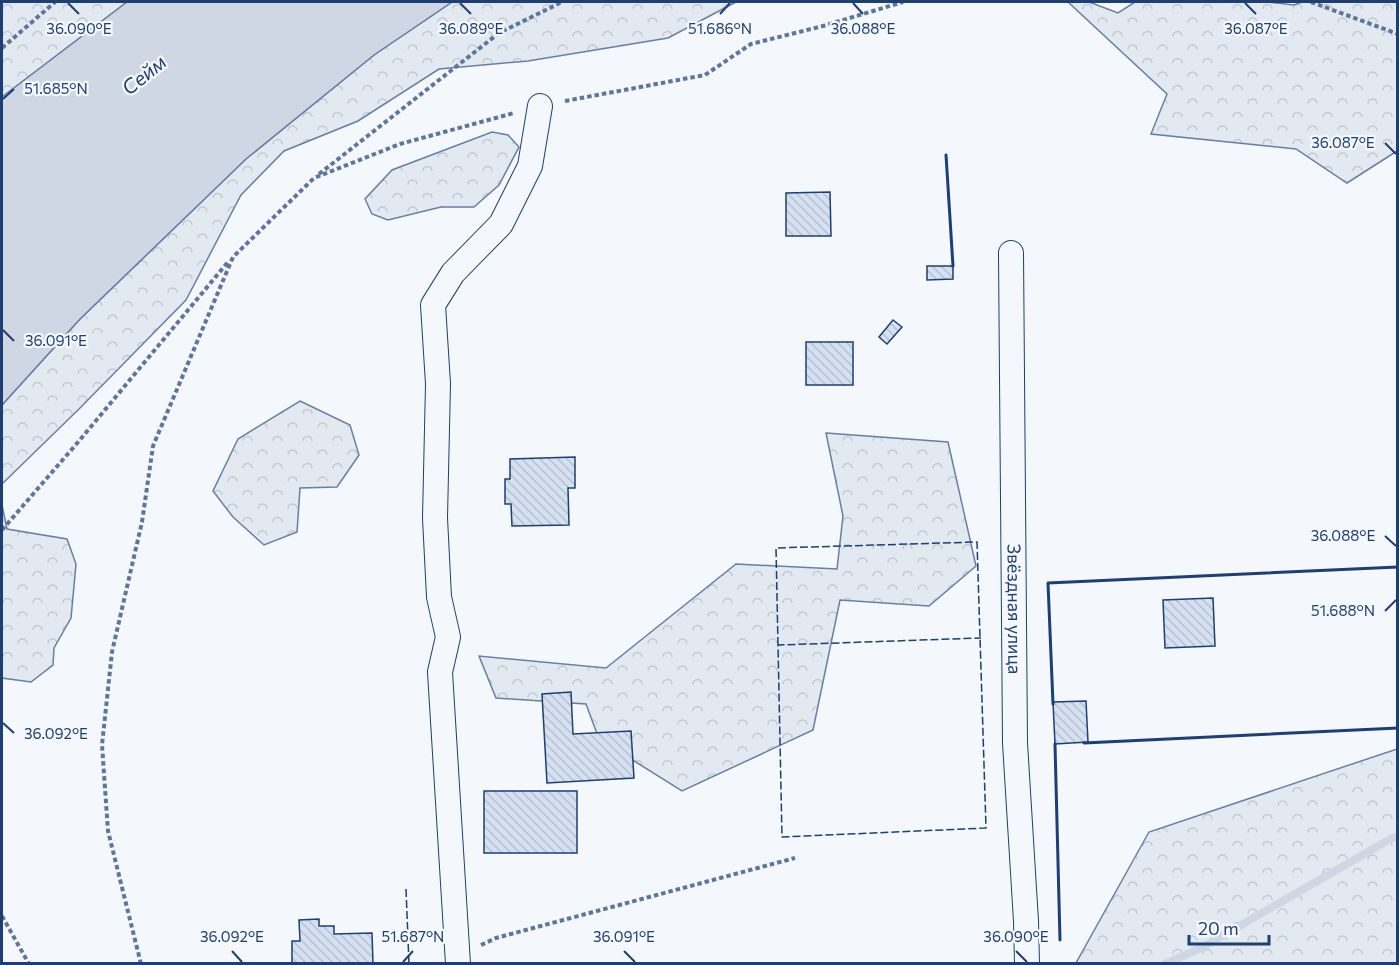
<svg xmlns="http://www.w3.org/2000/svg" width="1399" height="965" font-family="Commissioner,sans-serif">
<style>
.forest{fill:url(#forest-crowns);stroke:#687fa3;stroke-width:1.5}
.water{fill:#cfd7e4;stroke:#687fa3;stroke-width:1.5}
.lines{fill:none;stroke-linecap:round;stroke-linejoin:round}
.stream{stroke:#cfd7e4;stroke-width:8}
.building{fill:url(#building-back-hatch);stroke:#1d3f73;stroke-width:1.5}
.street-casing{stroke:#1d3f73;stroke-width:26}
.path{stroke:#5e769c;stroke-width:4;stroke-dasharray:4.5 3;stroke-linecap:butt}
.street{stroke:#f4f7fb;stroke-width:24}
.fence{stroke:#1d3f73;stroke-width:1.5;stroke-dasharray:8 3;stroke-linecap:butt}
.wall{stroke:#1d3f73;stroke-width:3}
.ticks{fill:none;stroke:#1d3f73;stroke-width:2}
.labels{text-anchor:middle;stroke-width:4.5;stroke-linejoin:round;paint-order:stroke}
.street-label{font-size:18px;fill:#1d3f73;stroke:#f4f7fb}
.water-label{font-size:20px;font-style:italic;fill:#1d3f73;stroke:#f4f7fb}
.ticks-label{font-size:15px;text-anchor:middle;fill:#1d3f73;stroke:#f4f7fb;stroke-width:4.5;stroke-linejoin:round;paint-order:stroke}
</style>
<defs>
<pattern id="forest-crowns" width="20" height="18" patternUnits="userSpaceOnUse" patternTransform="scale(1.5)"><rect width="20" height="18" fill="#e3e9f0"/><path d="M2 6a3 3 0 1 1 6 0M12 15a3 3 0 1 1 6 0" fill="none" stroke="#c2c9d1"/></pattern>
<pattern id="building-back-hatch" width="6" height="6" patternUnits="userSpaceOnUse" patternTransform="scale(1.5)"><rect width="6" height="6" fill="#d5e0f0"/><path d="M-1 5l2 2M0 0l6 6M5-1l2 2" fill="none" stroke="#b6c1d1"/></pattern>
</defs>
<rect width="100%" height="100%" fill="#f4f7fb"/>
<g class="forest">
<polygon points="2,2 127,2 2,97"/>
<polygon points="452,2 736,2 668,38 528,61 439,69 358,121 284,151 241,195 186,300 79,409 2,484 2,405 80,319 246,159 374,55"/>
<polygon points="1068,2 1089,2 1118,13 1135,2 1268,2 1294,5 1302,2 1397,2 1397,151 1347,183 1296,149 1151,134 1167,94"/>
<polygon points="492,132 508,135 519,147 499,185 474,207 441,207 388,220 372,214 365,199 392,170"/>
<polygon points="300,401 350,425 359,455 337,487 300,488 297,532 264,545 233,517 213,491 238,439"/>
<polygon points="826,433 948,442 976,566 929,606 840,600 813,730 682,791 599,739 586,704 496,698 479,656 606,668 736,564 837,569 843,516"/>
<polygon points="2,505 7,529 67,539 76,564 71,618 54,648 53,665 31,682 2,678"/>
<polygon points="1397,749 1397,963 1076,963 1149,832"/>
</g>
<polygon class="water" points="127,2 452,2 374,55 246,159 80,319 2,405 2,97"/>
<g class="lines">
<polyline class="stream" points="1165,964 1203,947 1392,838 1398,837"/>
</g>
<g class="building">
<polygon points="830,192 831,236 786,236 786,193"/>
<polygon points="927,266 953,266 953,279 927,280"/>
<polygon points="893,320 902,327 887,344 879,337"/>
<rect x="806" y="342" width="47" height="43"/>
<polygon points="575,457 575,488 568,488 569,525 512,526 511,504 505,504 505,479 510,479 510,459"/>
<polygon points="1213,598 1215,646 1165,648 1163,600"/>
<polygon points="571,692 573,734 631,731 634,778 547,783 542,694"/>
<polygon points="1086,701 1088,742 1055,744 1053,702"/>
<rect x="484" y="791" width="93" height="62"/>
<polygon points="319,919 319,926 334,926 334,934 372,933 373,964 292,964 292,941 300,941 299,920"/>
</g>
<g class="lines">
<defs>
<g id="street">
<path id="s1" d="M1011 253 1015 743 1026 921 1027 964"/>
<polyline points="458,964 440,672 448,637 439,597 435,518 438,384 433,305 453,273 501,224 530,166 540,106"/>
</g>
</defs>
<use href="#street" class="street-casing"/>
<g class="path">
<polyline points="1311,2 1398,34"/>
<polyline points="2,48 55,2"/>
<polyline points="565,101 705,75 751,44 823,26 903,2"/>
<polyline points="319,174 499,33 562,2"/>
<polyline points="2,530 79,441 228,262"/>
<polyline points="2,916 29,964"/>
<polyline points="481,945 496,938 795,858"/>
<polyline points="141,964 108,831 102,745 112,652 142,522 153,446 233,257 314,178 400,144 514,113"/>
</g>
<use href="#street" class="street"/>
<g class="fence">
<polyline points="778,645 776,548 977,542 986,828 782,837 778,645 981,638"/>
<polyline points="406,889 409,964"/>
</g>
<g class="wall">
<polyline points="946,155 953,266"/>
<polyline points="1053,704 1048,583 1398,567"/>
<polyline points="1084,743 1398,728"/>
<polyline points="1055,744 1060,940"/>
</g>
</g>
<path class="ticks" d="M68 3 79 14M460 3 471 14M853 3 863 14M1245 3 1256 14M720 14 730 3M3 99 14 89M1385 143 1396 154M3 330 14 341M1385 536 1396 546M1385 611 1396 600M3 723 14 733M232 951 242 962M624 951 635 962M1016 951 1027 962M403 962 413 951"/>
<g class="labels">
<g class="street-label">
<text dy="6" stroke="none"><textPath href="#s1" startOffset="356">Звёздная улица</textPath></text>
</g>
<g class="water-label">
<text transform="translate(144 75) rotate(-39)" y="7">Сейм</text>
</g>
</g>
<g class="ticks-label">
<text x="79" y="34">36.090°E</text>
<text x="471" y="34">36.089°E</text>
<text x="720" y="34">51.686°N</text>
<text x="863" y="34">36.088°E</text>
<text x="1256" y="34">36.087°E</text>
<text x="56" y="94">51.685°N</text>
<text x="1343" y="148">36.087°E</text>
<text x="56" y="346">36.091°E</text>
<text x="1343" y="541">36.088°E</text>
<text x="1343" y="616">51.688°N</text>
<text x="56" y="739">36.092°E</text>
<text x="232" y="942">36.092°E</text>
<text x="413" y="942">51.687°N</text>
<text x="624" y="942">36.091°E</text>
<text x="1016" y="942">36.090°E</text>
</g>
<rect width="1399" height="965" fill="none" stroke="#1d3f73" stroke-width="6"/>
<path d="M1189 935v9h80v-9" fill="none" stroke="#1d3f73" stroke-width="3"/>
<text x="1198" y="935" font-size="18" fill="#1d3f73" stroke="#f4f7fb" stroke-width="4.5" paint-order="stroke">20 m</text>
</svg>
